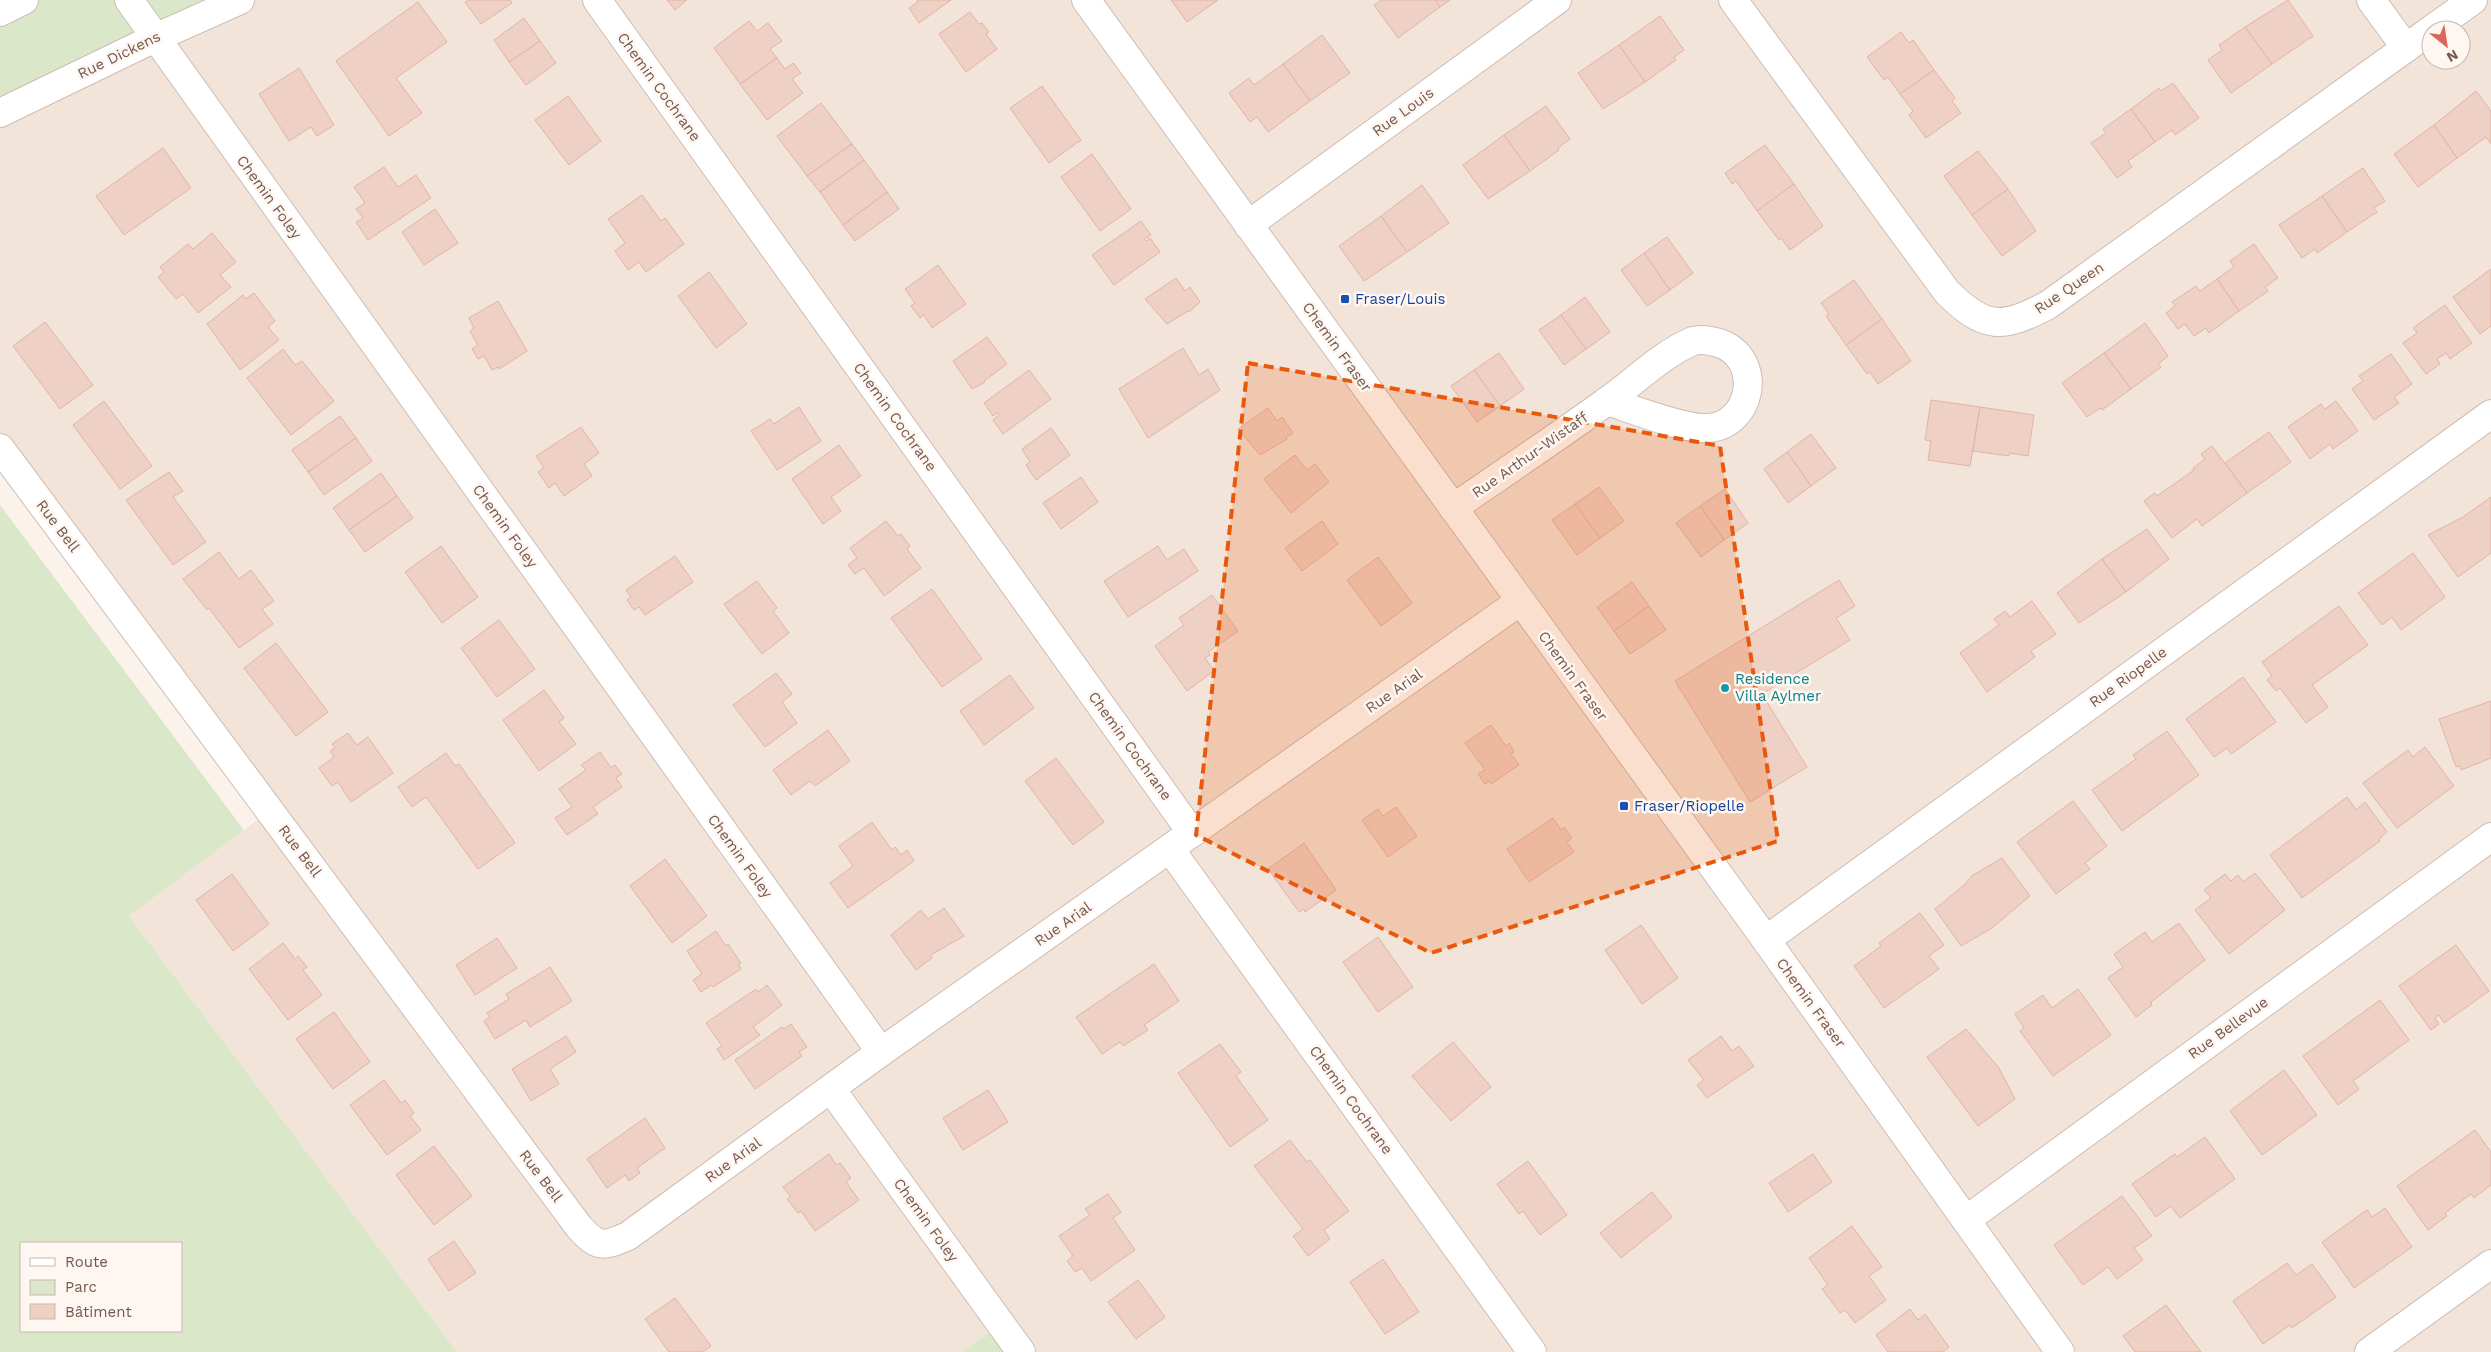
<svg xmlns="http://www.w3.org/2000/svg" width="2491" height="1352" font-family="'Work Sans',sans-serif">
<style>
.residential{fill:#f2e4d9;fill-rule:evenodd}
.green{fill:#dae8c9;fill-rule:evenodd}
.building{fill:#efd0c4;stroke:#e0b4a6}
.lines{fill:none;stroke-linecap:round;stroke-linejoin:round}
.minor-casing{stroke:#cfbcb3;stroke-width:30}
.tertiary-casing{stroke:#cfbcb3;stroke-width:30}
.secondary-casing{stroke:#d2bbb1;stroke-width:30}
.minor{stroke:#fff;stroke-width:28}
.tertiary{stroke:#fff;stroke-width:28}
.secondary{stroke:#fff;stroke-width:28}
.marked{fill:#e8590c;fill-opacity:0.2;stroke:#e8590c;stroke-width:4;stroke-dasharray:10 6;stroke-linejoin:round}
.transit-dot{fill:#1a4fb4;stroke:#fef7f1;stroke-width:2}
.culture-dot{fill:#0f9aa8;stroke:#fef7f1;stroke-width:2}
.labels{text-anchor:middle;stroke-width:5;stroke-linejoin:round;paint-order:stroke}
.street-label{font-size:15px;fill:#75584f;stroke:#fef7f1}
.transit-label{font-size:15px;fill:#164399;stroke:#fef7f1;text-anchor:start}
.culture-label{font-size:15px;fill:#0d838f;stroke:#fef7f1;text-anchor:start}
</style>
<rect width="100%" height="100%" fill="#fbf3eb"/>
<path class="residential" d="M240 0H2491V1352H457L129 916 269 811 0 448V113ZM2431 30H2461V60H2431Z"/>
<g class="green">
<polygon points="24,0 240,0 0,113 0,12"/>
<path d="M0 505 244 830 129 916 457 1352H0ZM181 1243V1331H21V1243Z"/>
<polygon points="1001,1324 1021,1352 962,1352"/>
</g>
<g class="building">
<polygon points="468,0 510,0 512,3 481,24 465,2"/>
<polygon points="667,0 687,0 675,10"/>
<polygon points="917,0 951,0 919,23 909,8 918,2"/>
<polygon points="1171,0 1218,0 1187,22"/>
<polygon points="1381,0 1435,0 1440,7 1398,38 1374,5"/>
<polygon points="1435,0 1450,0 1440,7"/>
<polygon points="2288,0 2313,36 2272,64 2245,27"/>
<polygon points="418,2 447,42 396,78 422,113 389,136 336,61"/>
<polygon points="970,12 979,24 982,23 989,32 986,34 997,49 966,72 939,34"/>
<polygon points="1660,16 1684,50 1674,57 1676,60 1645,82 1619,45"/>
<polygon points="524,18 540,41 509,62 494,40"/>
<polygon points="749,21 757,31 768,23 782,41 770,49 777,58 740,84 714,48"/>
<polygon points="2245,27 2272,64 2231,93 2208,60 2222,50 2219,45"/>
<polygon points="1901,32 1909,43 1913,40 1934,70 1900,94 1888,77 1884,80 1867,57"/>
<polygon points="1322,35 1350,73 1310,101 1283,64"/>
<polygon points="540,41 556,63 526,85 509,62"/>
<polygon points="1619,45 1645,82 1603,109 1578,73"/>
<polygon points="777,58 785,69 793,63 801,73 792,79 803,93 767,120 740,84"/>
<polygon points="1283,64 1310,101 1268,132 1257,117 1250,122 1229,93 1249,78 1254,85"/>
<polygon points="299,68 334,125 317,136 311,127 289,141 259,94"/>
<polygon points="1934,70 1955,98 1952,101 1961,113 1926,138 1909,115 1913,111 1900,94"/>
<polygon points="2173,83 2199,118 2175,135 2172,130 2155,142 2131,109 2159,88 2161,91"/>
<polygon points="1042,86 1081,140 1049,163 1010,108"/>
<polygon points="2476,91 2491,111 2491,144 2486,137 2457,158 2434,125"/>
<polygon points="568,96 601,141 569,165 535,120"/>
<polygon points="821,103 852,144 807,176 777,136"/>
<polygon points="1546,106 1570,139 1558,148 1559,150 1530,171 1504,135"/>
<polygon points="2131,109 2155,142 2128,161 2132,167 2117,178 2091,143 2106,133 2103,129"/>
<polygon points="2434,125 2457,158 2418,187 2394,154"/>
<polygon points="1504,135 1530,171 1488,199 1463,165"/>
<polygon points="852,144 864,160 820,192 807,176"/>
<polygon points="1765,145 1794,184 1757,211 1736,181 1732,184 1725,173"/>
<polygon points="163,148 191,188 124,235 96,196"/>
<polygon points="1978,151 2008,189 1972,215 1944,176"/>
<polygon points="1092,154 1131,209 1100,231 1061,177"/>
<polygon points="864,160 887,192 843,225 820,192"/>
<polygon points="384,167 398,187 416,175 431,198 368,240 356,222 363,218 356,209 365,203 354,187"/>
<polygon points="2363,168 2385,201 2374,208 2377,212 2347,232 2322,196"/>
<polygon points="1794,184 1823,226 1790,250 1781,238 1779,240 1757,211"/>
<polygon points="1422,185 1449,223 1407,252 1381,216"/>
<polygon points="2008,189 2036,231 2002,256 1972,215"/>
<polygon points="887,192 899,209 855,241 843,225"/>
<polygon points="642,195 661,221 665,218 684,244 646,272 639,262 628,270 615,251 625,243 608,219"/>
<polygon points="2322,196 2347,232 2317,253 2315,249 2302,258 2279,225"/>
<polygon points="435,209 458,243 424,265 402,232"/>
<polygon points="1381,216 1407,252 1364,281 1339,246"/>
<polygon points="1141,221 1151,235 1144,239 1146,241 1150,238 1160,252 1114,285 1092,255"/>
<polygon points="212,233 236,262 220,275 231,287 198,313 183,294 176,299 158,277 164,272 160,267 188,244 193,249"/>
<polygon points="1667,237 1693,273 1670,290 1644,253"/>
<polygon points="2254,244 2278,278 2265,287 2268,291 2239,311 2217,279 2234,267 2230,261"/>
<polygon points="1644,253 1670,290 1647,306 1621,270"/>
<polygon points="938,265 966,304 932,328 924,315 920,318 911,306 915,303 905,289"/>
<polygon points="2491,269 2491,326 2480,334 2453,297"/>
<polygon points="709,272 747,324 716,348 678,296"/>
<polygon points="1176,278 1185,291 1190,287 1200,302 1189,312 1188,311 1167,324 1145,299"/>
<polygon points="2217,279 2239,311 2209,333 2206,328 2194,336 2185,324 2178,329 2166,313 2175,306 2172,302 2196,286 2200,291"/>
<polygon points="1854,280 1882,319 1846,345 1826,316 1829,314 1821,303"/>
<polygon points="254,293 275,321 268,327 279,340 240,370 207,324 243,295 246,299"/>
<polygon points="1585,297 1610,332 1586,349 1561,315"/>
<polygon points="498,301 527,351 499,369 498,367 492,370 484,356 478,359 472,349 478,345 470,331 474,328 469,318"/>
<polygon points="2445,305 2472,343 2450,359 2446,353 2437,359 2440,364 2426,374 2403,343 2417,333 2413,328"/>
<polygon points="1561,315 1586,349 1564,365 1539,330"/>
<polygon points="1882,319 1911,361 1878,384 1870,372 1867,374 1846,345"/>
<polygon points="45,322 93,385 60,409 13,346"/>
<polygon points="2145,323 2168,356 2158,364 2161,367 2131,389 2104,353"/>
<polygon points="987,337 1007,364 984,381 985,382 972,389 953,361"/>
<polygon points="1183,348 1199,375 1208,369 1220,390 1148,438 1119,389"/>
<polygon points="283,349 295,365 302,361 334,401 291,435 247,378"/>
<polygon points="1499,353 1524,389 1500,406 1474,370"/>
<polygon points="2104,353 2131,389 2102,410 2100,408 2087,417 2062,383"/>
<polygon points="2391,354 2412,384 2394,397 2399,403 2374,420 2352,389 2363,381 2359,376"/>
<polygon points="1029,370 1051,399 1003,434 993,420 999,415 997,413 993,416 984,403"/>
<polygon points="1474,370 1500,406 1477,422 1451,386"/>
<polygon points="1931,400 1980,407 1970,466 1928,460 1931,441 1925,440"/>
<polygon points="104,401 152,466 120,489 73,425"/>
<polygon points="2336,401 2358,431 2333,449 2330,444 2310,459 2288,427 2321,404 2325,409"/>
<polygon points="799,407 821,441 777,470 751,431 770,419 774,424"/>
<polygon points="1980,407 2034,415 2028,456 2009,453 2009,456 1973,451"/>
<polygon points="1268,408 1277,421 1282,417 1293,433 1286,437 1287,439 1260,455 1238,429"/>
<polygon points="340,416 356,438 308,472 292,450"/>
<polygon points="581,427 599,453 584,464 592,476 564,496 555,483 549,488 538,472 544,468 536,456"/>
<polygon points="1051,428 1070,455 1036,480 1026,465 1030,462 1022,449"/>
<polygon points="2269,432 2291,462 2247,493 2225,463"/>
<polygon points="1811,434 1836,468 1811,486 1787,452"/>
<polygon points="356,438 372,461 324,495 308,472"/>
<polygon points="839,445 861,476 831,497 841,511 823,524 792,479"/>
<polygon points="2212,446 2247,493 2202,526 2197,519 2172,538 2144,501 2155,493 2157,496 2194,470 2193,468 2205,459 2201,454"/>
<polygon points="1787,452 1811,486 1788,503 1764,469"/>
<polygon points="1295,455 1307,470 1315,464 1329,482 1291,513 1264,479"/>
<polygon points="169,472 183,491 173,497 206,542 173,565 126,500"/>
<polygon points="381,473 397,496 349,530 333,508"/>
<polygon points="1081,477 1098,502 1061,529 1043,503"/>
<polygon points="1599,487 1624,521 1600,538 1575,504"/>
<polygon points="1725,489 1748,523 1724,540 1700,506"/>
<polygon points="397,496 413,518 365,552 349,530"/>
<polygon points="2491,497 2491,553 2458,577 2428,535 2463,517"/>
<polygon points="1575,504 1600,538 1577,555 1552,520"/>
<polygon points="1700,506 1724,540 1701,557 1676,523"/>
<polygon points="886,521 898,536 901,534 910,546 907,549 921,568 884,596 864,568 855,574 848,565 857,558 850,548"/>
<polygon points="1322,521 1338,544 1302,571 1285,548"/>
<polygon points="2147,529 2169,559 2126,592 2102,559"/>
<polygon points="441,546 478,597 442,623 405,572"/>
<polygon points="1158,546 1167,560 1184,549 1198,571 1128,617 1104,581"/>
<polygon points="219,552 239,579 251,570 274,601 262,609 273,624 239,648 209,608 207,610 183,579"/>
<polygon points="2413,553 2445,597 2401,630 2392,617 2382,625 2358,593"/>
<polygon points="675,556 693,582 645,615 639,607 634,610 627,600 631,597 626,590"/>
<polygon points="1378,557 1412,603 1381,626 1347,580"/>
<polygon points="2102,559 2126,592 2079,623 2057,593"/>
<polygon points="1839,580 1855,606 1836,618 1850,640 1762,694 1807,767 1750,802 1675,681"/>
<polygon points="757,581 777,608 773,611 789,633 762,654 724,604"/>
<polygon points="1632,582 1649,606 1614,631 1597,607"/>
<polygon points="932,589 982,659 942,687 891,618"/>
<polygon points="1212,595 1238,631 1208,652 1210,655 1205,658 1214,671 1187,691 1155,646 1184,625 1179,618"/>
<polygon points="2032,601 2056,634 2031,651 2035,657 1987,692 1960,653 1999,625 1994,619 2005,611 2010,617"/>
<polygon points="1649,606 1666,630 1630,654 1614,631"/>
<polygon points="2339,606 2368,645 2312,685 2328,707 2306,723 2280,688 2276,691 2267,680 2272,676 2262,662"/>
<polygon points="499,620 535,669 497,697 461,648"/>
<polygon points="276,643 328,712 296,736 244,668"/>
<polygon points="776,673 792,694 782,702 797,723 765,747 733,705"/>
<polygon points="1010,675 1034,708 984,745 960,711"/>
<polygon points="2243,677 2276,722 2231,754 2227,748 2214,757 2186,719"/>
<polygon points="544,690 564,718 559,722 576,744 539,771 503,720"/>
<polygon points="2491,701 2491,758 2461,770 2460,766 2456,767 2439,719"/>
<polygon points="1491,725 1506,746 1509,743 1514,752 1511,754 1519,765 1491,784 1489,781 1485,784 1478,774 1485,770 1465,743"/>
<polygon points="828,730 850,761 815,786 810,781 791,795 773,770"/>
<polygon points="2167,731 2199,775 2122,831 2092,790 2136,759 2133,755"/>
<polygon points="348,733 357,745 368,737 393,773 351,802 338,782 332,786 319,768 334,757 330,751 335,748 332,744"/>
<polygon points="2425,747 2454,786 2397,828 2363,783 2408,750 2413,757"/>
<polygon points="600,752 611,768 615,765 622,774 616,778 622,787 593,807 598,814 567,835 555,818 572,807 559,789 586,770 581,765"/>
<polygon points="446,753 455,766 459,764 515,843 478,869 426,797 412,807 398,787"/>
<polygon points="1056,758 1104,822 1073,845 1025,781"/>
<polygon points="2347,797 2356,810 2365,802 2387,832 2379,839 2380,841 2302,898 2270,855"/>
<polygon points="2073,801 2107,846 2085,863 2090,869 2056,894 2017,842"/>
<polygon points="1396,807 1417,836 1388,857 1362,820 1378,809 1383,816"/>
<polygon points="1553,818 1561,830 1564,827 1572,838 1567,842 1574,852 1529,882 1507,849"/>
<polygon points="872,822 892,850 895,847 901,855 907,850 914,861 848,908 830,883 853,866 839,846"/>
<polygon points="1304,843 1336,890 1305,912 1304,909 1299,912 1268,869"/>
<polygon points="2002,858 2030,896 1992,928 1961,946 1935,909 1964,885 1973,875"/>
<polygon points="665,859 707,916 672,943 630,886"/>
<polygon points="2255,873 2285,910 2229,954 2195,910 2211,898 2204,890 2225,874 2231,881 2238,875 2243,882"/>
<polygon points="232,874 269,924 233,951 196,900"/>
<polygon points="944,908 964,936 931,955 932,958 916,970 891,935 921,910 928,919"/>
<polygon points="1920,913 1944,945 1929,956 1939,969 1884,1008 1854,966 1881,946 1879,943"/>
<polygon points="2179,923 2205,960 2151,1002 2152,1005 2136,1017 2108,978 2123,967 2114,954 2145,932 2152,942"/>
<polygon points="1641,925 1678,978 1642,1004 1605,950"/>
<polygon points="716,931 726,946 728,944 741,963 738,964 741,969 713,987 711,985 701,992 693,980 702,974 687,951"/>
<polygon points="1378,937 1413,987 1378,1012 1343,962"/>
<polygon points="497,938 517,968 475,995 456,965"/>
<polygon points="283,943 295,959 298,956 307,967 303,970 322,995 288,1020 249,969"/>
<polygon points="2456,945 2489,991 2444,1023 2439,1015 2435,1018 2439,1024 2431,1030 2399,986"/>
<polygon points="1154,964 1179,1001 1144,1025 1148,1030 1123,1046 1120,1042 1102,1054 1076,1017"/>
<polygon points="550,967 572,1001 530,1027 526,1020 495,1039 484,1021 490,1017 487,1013 509,999 506,994"/>
<polygon points="767,985 782,1005 753,1027 760,1035 724,1060 717,1049 722,1046 706,1023 756,989 758,992"/>
<polygon points="2078,989 2111,1035 2053,1076 2020,1031 2024,1028 2015,1014 2043,995 2052,1008"/>
<polygon points="2380,1000 2409,1040 2353,1081 2359,1089 2338,1105 2303,1056"/>
<polygon points="334,1012 370,1062 333,1089 296,1039"/>
<polygon points="791,1024 807,1047 799,1052 802,1056 755,1089 735,1060 782,1027 784,1029"/>
<polygon points="1966,1029 1999,1068 2015,1099 1978,1126 1927,1057"/>
<polygon points="566,1036 576,1052 550,1069 559,1084 531,1101 512,1069"/>
<polygon points="1721,1036 1732,1051 1739,1046 1754,1066 1707,1098 1697,1085 1704,1080 1688,1060"/>
<polygon points="1453,1042 1491,1087 1451,1121 1412,1076"/>
<polygon points="1220,1044 1241,1072 1236,1076 1268,1120 1230,1147 1178,1073"/>
<polygon points="2284,1070 2317,1115 2262,1155 2230,1111"/>
<polygon points="384,1080 401,1103 405,1100 414,1113 410,1116 421,1130 387,1155 350,1105"/>
<polygon points="988,1090 1008,1122 963,1150 943,1118"/>
<polygon points="645,1118 665,1148 637,1168 640,1173 629,1181 625,1175 607,1188 587,1159"/>
<polygon points="2475,1130 2491,1152 2491,1185 2474,1198 2471,1194 2445,1213 2447,1216 2428,1230 2397,1186"/>
<polygon points="2205,1137 2235,1179 2180,1218 2171,1206 2156,1217 2132,1184 2175,1154 2177,1157"/>
<polygon points="1290,1140 1307,1162 1310,1160 1349,1211 1324,1230 1330,1239 1308,1256 1293,1236 1303,1229 1254,1166"/>
<polygon points="434,1146 472,1196 434,1225 396,1175"/>
<polygon points="829,1154 836,1165 840,1163 851,1178 846,1182 859,1200 815,1231 801,1211 798,1213 787,1199 791,1197 783,1187"/>
<polygon points="1813,1154 1832,1182 1788,1212 1769,1183"/>
<polygon points="1528,1161 1567,1215 1540,1235 1523,1211 1519,1214 1497,1184"/>
<polygon points="1652,1192 1672,1217 1621,1258 1600,1233"/>
<polygon points="1108,1194 1121,1212 1113,1218 1135,1250 1091,1281 1082,1268 1075,1272 1067,1261 1073,1256 1059,1236 1090,1215 1085,1209"/>
<polygon points="2122,1196 2152,1236 2134,1248 2143,1260 2117,1279 2108,1267 2083,1285 2054,1245"/>
<polygon points="2385,1208 2412,1247 2354,1288 2322,1242 2367,1210 2372,1217"/>
<polygon points="1852,1226 1882,1267 1869,1276 1886,1300 1855,1323 1845,1310 1840,1313 1822,1289 1828,1285 1809,1258"/>
<polygon points="454,1241 476,1273 449,1291 428,1259"/>
<polygon points="1383,1259 1419,1312 1385,1334 1350,1282"/>
<polygon points="2287,1263 2296,1275 2312,1264 2336,1297 2292,1328 2290,1325 2263,1344 2233,1301"/>
<polygon points="1138,1280 1165,1317 1136,1339 1108,1302"/>
<polygon points="675,1298 711,1346 703,1352 669,1352 645,1319"/>
<polygon points="2166,1305 2201,1352 2135,1352 2123,1336"/>
<polygon points="1910,1309 1918,1320 1925,1314 1949,1347 1943,1352 1888,1352 1876,1335"/>
</g>
<g class="lines">
<defs>
<g id="minor">
<polyline points="129,0 881,1052"/>
<polyline points="597,0 1192,833"/>
<path d="M1733 0 1947 292C1985 330 2002 329 2048 305L2431 30"/>
<polyline points="2371,0 2406,48"/>
<polyline points="2431,30 2473,0"/>
<polyline points="0,113 155,38 240,0"/>
<polyline points="1248,225 1557,0"/>
<path d="M0 448 579 1227C598 1248 603 1247 628 1236L881 1052 1519 602"/>
<path d="M1453 508C1504 473 1556 438 1606 402 1635 382 1660 355 1693 341 1700 339 1712 341 1719 343 1766 359 1752 431 1702 428 1678 427 1632 409 1607 401"/>
<polyline points="1170,849 1532,1352"/>
<polyline points="1766,940 2491,414"/>
<polyline points="831,1089 1021,1352"/>
<polyline points="1966,1220 2491,837"/>
<polyline points="2369,1352 2491,1264"/>
</g>
<polyline id="tertiary" points="1086,0 1766,940 2060,1352"/>
<polyline id="secondary" points="0,12 24,0"/>
</defs>
<use href="#minor" class="minor-casing"/>
<use href="#tertiary" class="tertiary-casing"/>
<use href="#secondary" class="secondary-casing"/>
<use href="#minor" class="minor"/>
<use href="#tertiary" class="tertiary"/>
<use href="#secondary" class="secondary"/>
</g>
<path class="marked" d="M1248 363 1720 446 1778 841 1431 953 1196 835Z"/>
<g class="transit-dot">
<rect x="1340" y="294" width="10" height="10" rx="2.5"/>
<rect x="1619" y="801" width="10" height="10" rx="2.5"/>
</g>
<circle class="culture-dot" cx="1725" cy="688" r="5"/>
<g class="labels">
<g class="street-label">
<text transform="translate(119 55) rotate(-26)" y="5">Rue Dickens</text>
<text transform="translate(659 87) rotate(54)" y="5">Chemin Cochrane</text>
<text transform="translate(1403 112) rotate(-36)" y="5">Rue Louis</text>
<text transform="translate(269 197) rotate(54)" y="5">Chemin Foley</text>
<text transform="translate(2069 288) rotate(-34)" y="5">Rue Queen</text>
<text transform="translate(1337 347) rotate(54)" y="5">Chemin Fraser</text>
<text transform="translate(895 417) rotate(54)" y="5">Chemin Cochrane</text>
<text transform="translate(1530 455) rotate(-35)" y="5">Rue Arthur-Wistaff</text>
<text transform="translate(58 526) rotate(53)" y="5">Rue Bell</text>
<text transform="translate(505 526) rotate(54)" y="5">Chemin Foley</text>
<text transform="translate(1573 676) rotate(54)" y="5">Chemin Fraser</text>
<text transform="translate(2128 677) rotate(-36)" y="5">Rue Riopelle</text>
<text transform="translate(1394 691) rotate(-35)" y="5">Rue Arial</text>
<text transform="translate(1130 746) rotate(54)" y="5">Chemin Cochrane</text>
<text transform="translate(300 851) rotate(53)" y="5">Rue Bell</text>
<text transform="translate(740 856) rotate(54)" y="5">Chemin Foley</text>
<text transform="translate(1063 924) rotate(-35)" y="5">Rue Arial</text>
<text transform="translate(1811 1003) rotate(54)" y="5">Chemin Fraser</text>
<text transform="translate(2228 1028) rotate(-36)" y="5">Rue Bellevue</text>
<text transform="translate(1351 1100) rotate(54)" y="5">Chemin Cochrane</text>
<text transform="translate(733 1160) rotate(-36)" y="5">Rue Arial</text>
<text transform="translate(541 1176) rotate(53)" y="5">Rue Bell</text>
<text transform="translate(926 1220) rotate(54)" y="5">Chemin Foley</text>
</g>
<g class="transit-label">
<text x="1355" y="304">Fraser/Louis</text>
<text x="1634" y="811">Fraser/Riopelle</text>
</g>
<g class="culture-label">
<text x="1735" y="684">Residence<tspan x="1735" dy="17">Villa Aylmer</tspan></text>
</g>
</g>
<rect x="20" y="1242" width="162" height="90" fill="#fef7f1" stroke="#c7b7b0"/>
<rect x="30" y="1258" width="25" height="8" fill="#ffffff" stroke="#c7b7b0"/>
<text x="65" y="1267" font-size="15" fill="#75584f">Route</text>
<rect x="30" y="1280" width="25" height="15" fill="#dae8c9" stroke="#c7b7b0"/>
<text x="65" y="1292" font-size="15" fill="#75584f">Parc</text>
<rect x="30" y="1304" width="25" height="15" fill="#efd0c4" stroke="#c7b7b0"/>
<text x="65" y="1317" font-size="15" fill="#75584f">Bâtiment</text>
<g transform="translate(2446 45) rotate(150)"><circle r="24" fill="#fef7f1" stroke="#c7b7b0"/>
<path d="M0-4L9 19L0 12L-9 19Z" fill="#db665a"/>
<text y="-8" font-size="14" font-weight="bold" text-anchor="middle" fill="#75584f">N</text>
</g>
</svg>
